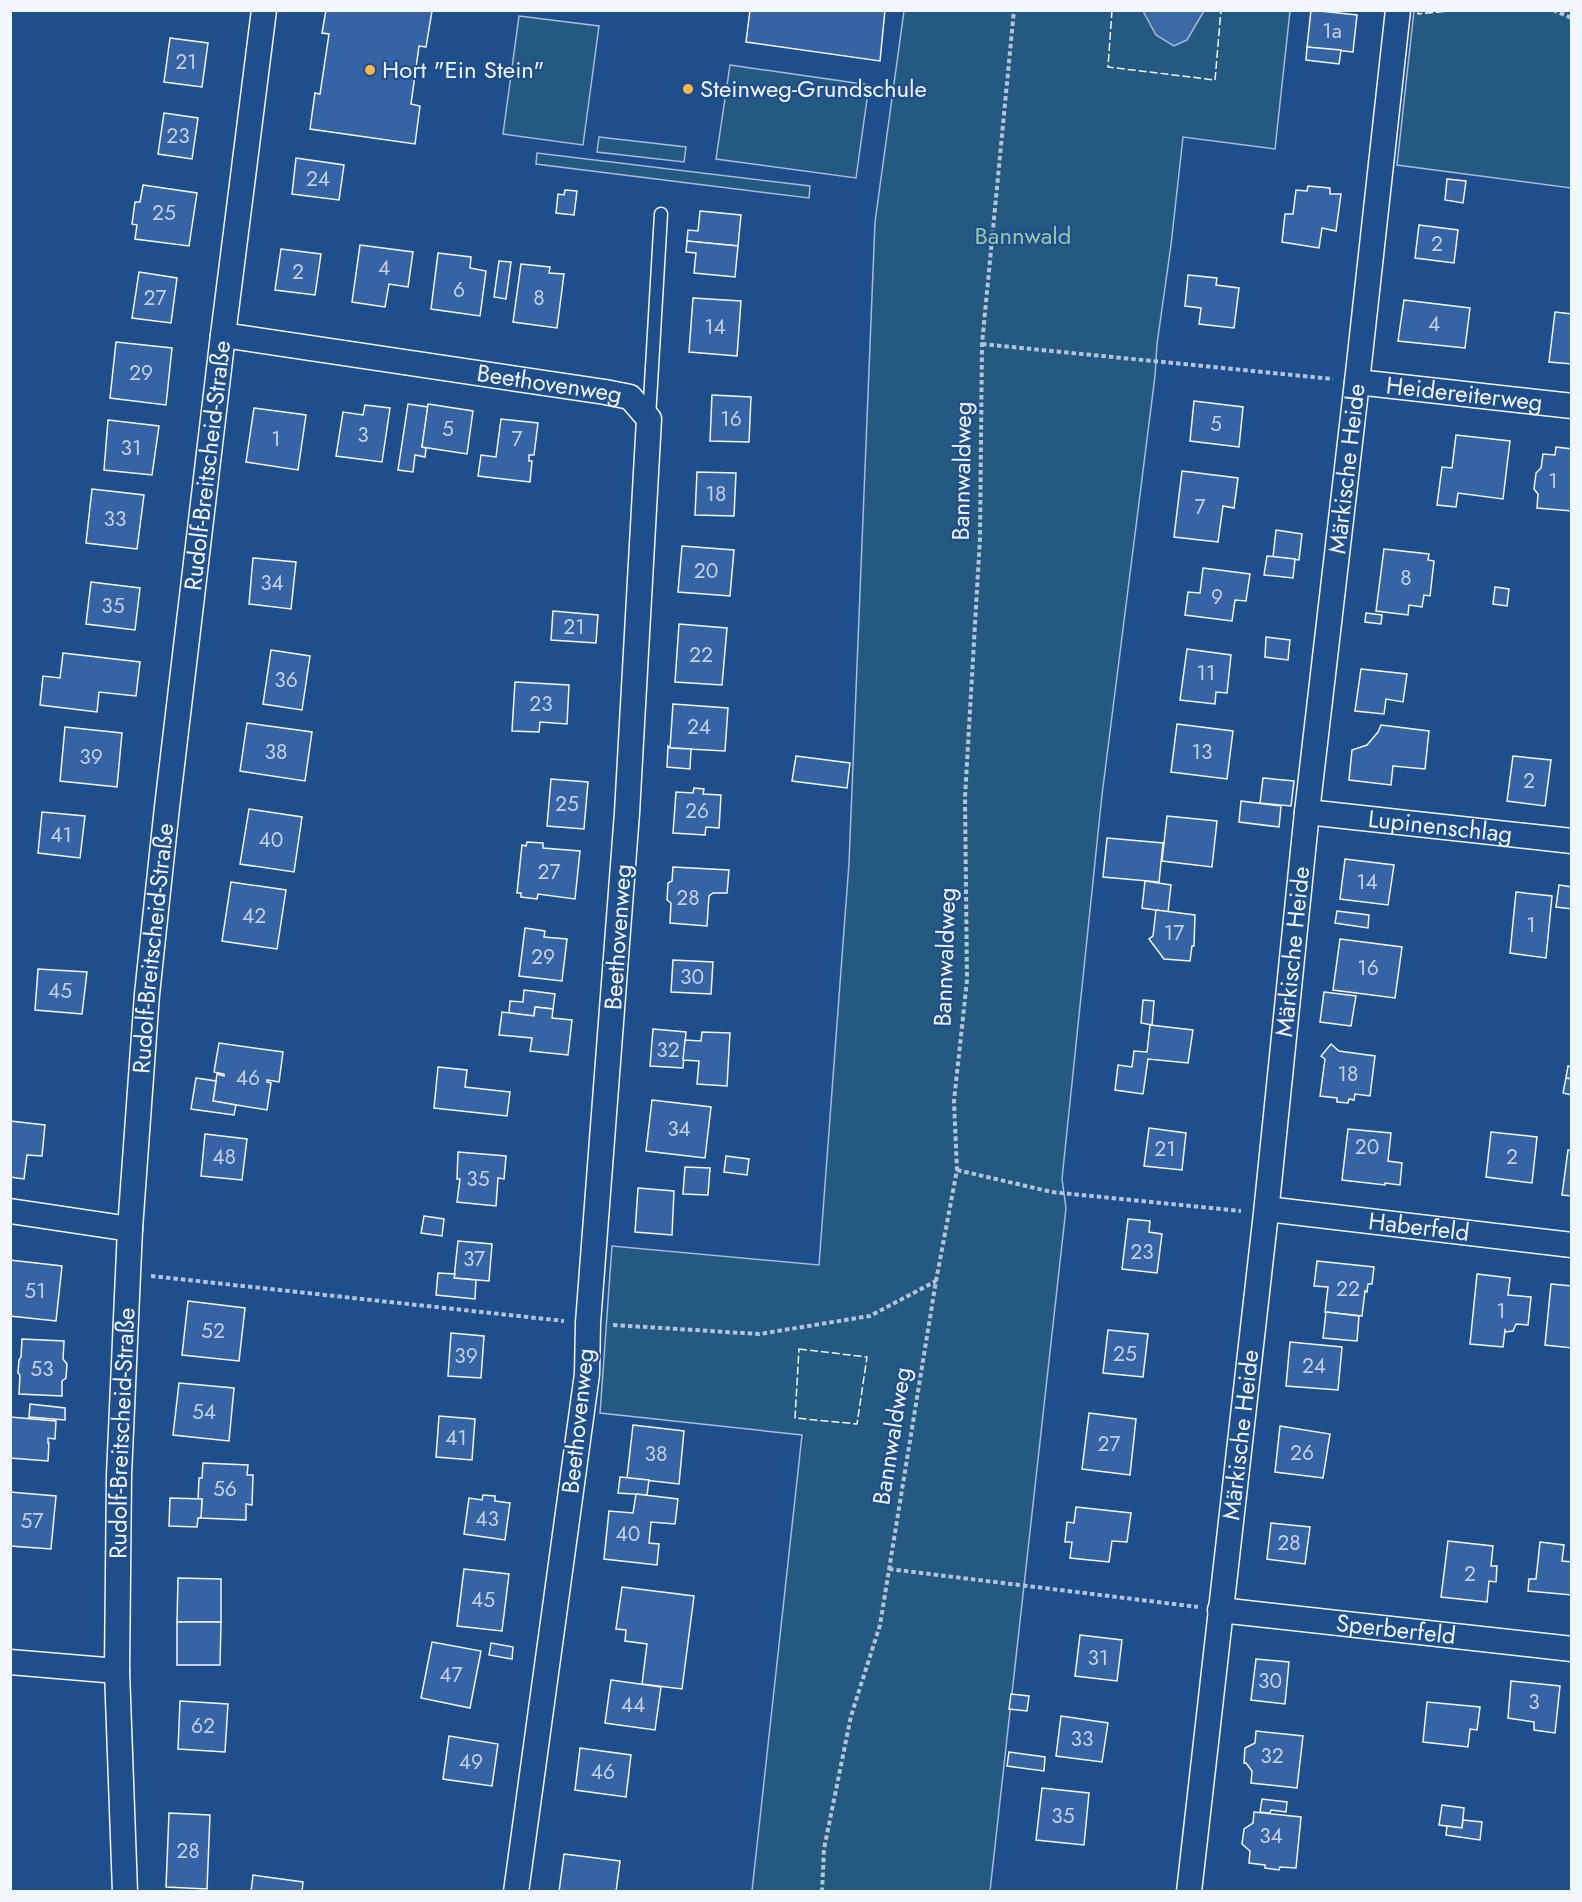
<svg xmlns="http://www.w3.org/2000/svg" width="1582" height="1902" font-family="Jost,sans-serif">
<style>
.green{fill:#245a82;stroke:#a8bbd7;stroke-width:1.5}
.water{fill:#3b69a3;stroke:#a8bbd7;stroke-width:1.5}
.building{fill:#3563a3;stroke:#f2f6ff;stroke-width:1.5}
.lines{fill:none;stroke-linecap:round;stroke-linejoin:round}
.lane-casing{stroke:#f2f6ff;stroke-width:15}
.street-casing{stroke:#f2f6ff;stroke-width:27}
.path{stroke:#b3c4dc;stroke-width:4;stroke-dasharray:4.5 3;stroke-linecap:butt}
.lane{stroke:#1f4e8c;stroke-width:12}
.street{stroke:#1f4e8c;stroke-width:24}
.fence{stroke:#f2f6ff;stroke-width:1.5;stroke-dasharray:8 3;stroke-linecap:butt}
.poi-dot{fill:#ffb74d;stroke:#1f4e8c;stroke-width:2}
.labels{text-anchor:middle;stroke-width:4.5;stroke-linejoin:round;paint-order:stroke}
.number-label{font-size:21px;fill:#c3d1e8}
.poi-label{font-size:24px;fill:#f2f6ff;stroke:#1f4e8c;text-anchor:start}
.park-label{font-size:24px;fill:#97c8a6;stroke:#1f4e8c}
.street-label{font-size:24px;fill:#f2f6ff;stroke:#1f4e8c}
</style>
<rect width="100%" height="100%" fill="#1f4e8c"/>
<g class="green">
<polygon points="904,11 1290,11 1275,149 1183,137 1171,245 1157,344 1155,376 1102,795 1062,1179 1066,1208 990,1891 752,1891 802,1435 600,1413 612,1246 819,1265 849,863 875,222"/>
<polygon points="1414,11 1571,11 1571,188 1397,165"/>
<polygon points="519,16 599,26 583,145 503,134"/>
<polygon points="730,65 869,85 856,178 716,159"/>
<polygon points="599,137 686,147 684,162 597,152"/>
<polygon points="537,153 810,186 809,198 536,164"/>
</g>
<polygon class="water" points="1143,11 1204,11 1187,40 1174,46 1156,35"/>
<g class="building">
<polygon points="326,10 432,11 426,47 419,46 411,104 420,106 415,144 310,129 315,93 320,94 329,34 322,33"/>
<polygon points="750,10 885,10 880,61 746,42"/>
<polygon points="1311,10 1357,15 1353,52 1307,47"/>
<polygon points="170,38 208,43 202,87 164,82"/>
<polygon points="1307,47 1341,50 1339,64 1306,60"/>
<polygon points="164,113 198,118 192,159 158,154"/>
<polygon points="296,158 344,165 339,200 292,194"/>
<polygon points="1447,179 1466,181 1463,203 1445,200"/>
<polygon points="143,185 197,193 189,246 135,239 137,225 132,224 135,202 140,202"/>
<polygon points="1308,186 1330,188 1330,194 1341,194 1336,231 1322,228 1319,248 1282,242 1285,214 1293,214 1296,190 1307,191"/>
<polygon points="565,190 577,191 574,215 556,213 558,194 564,195"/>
<polygon points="700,211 741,215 738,246 687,241 688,230 698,231"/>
<polygon points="1419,225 1458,230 1454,263 1415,258"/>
<polygon points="687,241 738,246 735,277 694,273 696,253 686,252"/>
<polygon points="360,245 413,252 408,287 389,284 385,307 352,302"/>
<polygon points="281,249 321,254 315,295 275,290"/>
<polygon points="438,253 471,257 470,268 486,271 480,316 431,309"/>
<polygon points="499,261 511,262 506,299 494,297"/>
<polygon points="521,264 550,267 549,273 564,274 557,328 513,322"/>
<polygon points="139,272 177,278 171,323 132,318"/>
<polygon points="1188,275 1217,278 1216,285 1239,288 1234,328 1199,324 1201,308 1185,306"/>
<polygon points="693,298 741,301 737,356 689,352"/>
<polygon points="1404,300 1470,308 1465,348 1398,341"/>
<polygon points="1555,312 1572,314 1572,364 1549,362"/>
<polygon points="116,342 172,348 166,405 110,398"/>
<polygon points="712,395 751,397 749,442 710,441"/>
<polygon points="1194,401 1243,407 1239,447 1190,441"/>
<polygon points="408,404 428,407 422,447 426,448 425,457 415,455 413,472 398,470"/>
<polygon points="428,404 473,411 467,454 422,447"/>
<polygon points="365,405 390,408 382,462 336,456 343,412 363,415"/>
<polygon points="254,408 306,415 298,470 246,462"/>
<polygon points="501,419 538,423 534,455 529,455 529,461 532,461 530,482 478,476 481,455 496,457"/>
<polygon points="108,420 159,426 152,475 104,470"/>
<polygon points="1456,435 1510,441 1503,499 1458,493 1456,507 1437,505 1442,467 1452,468"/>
<polygon points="1556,447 1572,449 1572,511 1537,508 1538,494 1534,489 1536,473 1541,468 1543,454 1555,455"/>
<polygon points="1182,471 1238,478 1234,508 1223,506 1218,542 1174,537"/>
<polygon points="697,472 736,473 734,516 695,515"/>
<polygon points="92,489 144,495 137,549 86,543"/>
<polygon points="1276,530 1302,534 1299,560 1273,557"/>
<polygon points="682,546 734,550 730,596 678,592"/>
<polygon points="1384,549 1429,554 1428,560 1434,561 1430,596 1424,595 1422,607 1409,605 1408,615 1376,611"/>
<polygon points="1267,556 1295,559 1293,578 1264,575"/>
<polygon points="253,558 296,562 291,609 249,604"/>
<polygon points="1203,568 1250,574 1246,601 1235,600 1232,621 1185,615 1188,592 1200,593"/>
<polygon points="91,582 140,588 135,630 86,624"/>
<polygon points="1495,587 1509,589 1507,606 1493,604"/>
<polygon points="553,611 598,615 596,643 551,640"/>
<polygon points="1366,613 1382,615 1381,624 1365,622"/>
<polygon points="679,624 727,628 722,685 675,682"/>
<polygon points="1266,637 1290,640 1288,660 1265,657"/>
<polygon points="1187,649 1231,655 1227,693 1216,692 1215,704 1180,700"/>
<polygon points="271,650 310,656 302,710 263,704"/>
<polygon points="63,653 140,662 136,696 99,692 97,712 40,705 43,676 60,678"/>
<polygon points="1361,669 1407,674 1403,702 1386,699 1384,714 1355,711"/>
<polygon points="515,682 569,685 567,724 540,722 539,732 512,731"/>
<polygon points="673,704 728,708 725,751 670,748"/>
<polygon points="247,723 312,732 305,781 240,771"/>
<polygon points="1177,724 1233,731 1227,779 1171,772"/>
<polygon points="1381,725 1429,731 1425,769 1393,766 1391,785 1349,780 1352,750 1367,745 1378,732"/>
<polygon points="65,727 122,733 117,787 60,781"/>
<polygon points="668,746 670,748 691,749 690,769 667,767"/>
<polygon points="796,756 850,763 847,788 792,781"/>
<polygon points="1513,756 1551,760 1545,806 1507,801"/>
<polygon points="1263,778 1294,781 1291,806 1260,803"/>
<polygon points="551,779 588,782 584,829 547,826"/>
<polygon points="694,788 704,789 703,794 721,795 719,828 706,827 705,835 673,833 676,792 693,793"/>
<polygon points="1241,801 1281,806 1279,827 1239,822"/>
<polygon points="249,809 302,817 294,872 240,864"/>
<polygon points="42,812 85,816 80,858 38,853"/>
<polygon points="1167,816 1217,821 1212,867 1162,861"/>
<polygon points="1107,838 1163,843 1159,882 1103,877"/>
<polygon points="527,842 543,843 543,848 580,851 575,899 538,894 537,899 521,897 521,893 517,893 522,845 526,846"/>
<polygon points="1345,859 1394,865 1388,905 1340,899"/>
<polygon points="673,867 729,870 727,893 713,893 709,896 707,926 670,923 671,903 667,900 668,883 672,881"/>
<polygon points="1145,881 1171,885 1168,912 1142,908"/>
<polygon points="231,882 286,890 277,949 222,941"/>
<polygon points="1559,885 1572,887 1572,909 1556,907"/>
<polygon points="1516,892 1552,896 1546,958 1510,953"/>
<polygon points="1156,910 1195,915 1194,946 1192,946 1190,961 1164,959 1149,939 1153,936"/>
<polygon points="1337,911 1369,915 1368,928 1335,923"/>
<polygon points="525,928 545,931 544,937 567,939 562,981 519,976"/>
<polygon points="1340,939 1402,947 1395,998 1333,990"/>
<polygon points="673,960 713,962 711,994 671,992"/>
<polygon points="38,969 87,972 82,1014 35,1010"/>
<polygon points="524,990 555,994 553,1009 535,1007 534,1016 509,1013 510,1001 523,1002"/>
<polygon points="1324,992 1356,996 1351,1026 1320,1022"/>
<polygon points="1143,1000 1154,1001 1152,1025 1141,1023"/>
<polygon points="535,1007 553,1009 552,1018 572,1020 568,1055 530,1051 532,1038 499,1035 502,1012 534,1016"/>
<polygon points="1150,1025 1193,1030 1188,1063 1148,1059 1143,1094 1115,1090 1118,1065 1132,1067 1134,1051 1147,1052"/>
<polygon points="653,1029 686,1032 683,1068 650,1066"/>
<polygon points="702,1032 730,1033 727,1086 697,1084 699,1061 683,1060 685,1040 701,1041"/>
<polygon points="219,1043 283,1052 279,1082 267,1080 267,1082 271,1083 267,1110 213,1101 217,1074 224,1076 224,1074 214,1072"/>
<polygon points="1331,1044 1339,1051 1375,1056 1370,1096 1355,1094 1354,1100 1349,1099 1348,1103 1337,1102 1337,1098 1320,1096 1325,1059 1321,1056"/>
<polygon points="1568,1066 1572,1067 1572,1079 1566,1078"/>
<polygon points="438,1067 467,1070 465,1087 510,1092 507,1116 434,1108"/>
<polygon points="196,1078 216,1081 213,1101 236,1105 234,1115 191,1109"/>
<polygon points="1566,1078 1572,1079 1572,1095 1563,1093"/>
<polygon points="652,1100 711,1107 705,1158 646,1151"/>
<polygon points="10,1121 45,1125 42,1156 27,1155 24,1179 10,1177"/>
<polygon points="1149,1128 1186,1133 1182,1170 1144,1166"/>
<polygon points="1348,1129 1391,1133 1388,1161 1402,1163 1400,1185 1385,1183 1385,1185 1342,1180"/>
<polygon points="1491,1132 1537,1137 1532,1183 1486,1177"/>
<polygon points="205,1134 247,1139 242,1180 201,1176"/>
<polygon points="1568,1150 1572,1150 1572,1196 1562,1195"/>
<polygon points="458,1152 506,1156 504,1179 498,1178 496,1206 457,1202 460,1179 457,1179"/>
<polygon points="726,1156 749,1159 747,1175 724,1172"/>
<polygon points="685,1167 710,1168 708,1195 683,1194"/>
<polygon points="638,1188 674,1191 672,1235 635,1232"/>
<polygon points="424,1216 444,1219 442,1236 421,1233"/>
<polygon points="1128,1219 1150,1221 1149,1232 1162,1234 1157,1273 1122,1269"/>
<polygon points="458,1241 492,1244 489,1281 454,1278"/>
<polygon points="10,1260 62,1266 56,1321 10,1316"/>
<polygon points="1317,1261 1374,1267 1372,1284 1368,1284 1367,1292 1365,1291 1362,1316 1325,1312 1328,1287 1314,1286"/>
<polygon points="438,1273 455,1274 454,1278 476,1280 475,1299 436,1295"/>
<polygon points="1477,1274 1510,1278 1508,1295 1531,1297 1528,1325 1516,1324 1513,1331 1506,1332 1505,1330 1503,1347 1470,1344"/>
<polygon points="1551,1284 1572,1286 1572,1348 1545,1345"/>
<polygon points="188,1301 245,1308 239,1361 182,1355"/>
<polygon points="1326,1312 1359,1316 1357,1341 1323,1338"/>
<polygon points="1108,1330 1148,1334 1143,1377 1103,1373"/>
<polygon points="451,1333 484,1336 481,1378 448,1376"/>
<polygon points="22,1339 64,1341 63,1359 67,1364 66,1378 62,1381 62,1396 19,1394 20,1375 18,1373 19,1360 21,1357"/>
<polygon points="1290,1342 1342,1347 1338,1390 1286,1386"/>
<polygon points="179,1383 234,1388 229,1441 173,1435"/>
<polygon points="30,1404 65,1408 65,1420 29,1417"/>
<polygon points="1089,1413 1136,1419 1130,1475 1082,1469"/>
<polygon points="439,1416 475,1419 472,1460 436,1457"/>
<polygon points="10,1417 56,1421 55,1439 48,1438 48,1443 49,1443 48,1461 10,1458"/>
<polygon points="633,1425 684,1431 679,1484 627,1478"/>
<polygon points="1280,1426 1330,1434 1323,1478 1275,1472"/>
<polygon points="203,1463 248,1465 247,1475 253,1475 252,1505 246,1504 246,1520 201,1518 202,1499 198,1500 199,1478 202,1478"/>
<polygon points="620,1477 649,1480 647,1495 618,1493"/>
<polygon points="10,1492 56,1496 51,1549 10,1546"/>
<polygon points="636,1494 678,1499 675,1524 651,1522 649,1543 659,1544 657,1565 604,1559 609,1511 633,1513"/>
<polygon points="483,1495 495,1496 495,1501 510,1503 505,1540 464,1534 469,1498 482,1500"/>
<polygon points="170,1498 202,1499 201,1518 198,1518 197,1527 169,1526"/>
<polygon points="1076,1507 1131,1513 1127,1542 1112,1541 1109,1562 1070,1558 1072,1542 1065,1542 1067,1522 1074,1523"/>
<polygon points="1271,1523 1310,1527 1305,1564 1267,1559"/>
<polygon points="1448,1541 1493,1546 1491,1566 1497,1566 1496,1582 1489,1581 1487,1602 1441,1597"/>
<polygon points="1540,1542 1564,1545 1562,1561 1572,1562 1572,1595 1528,1591 1529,1579 1536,1579"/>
<polygon points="464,1569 509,1574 502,1631 457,1626"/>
<polygon points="178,1578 221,1579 221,1622 177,1622"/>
<polygon points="622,1587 694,1596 682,1689 642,1684 647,1644 625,1641 626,1630 616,1629"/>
<polygon points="177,1622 221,1622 220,1665 177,1665"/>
<polygon points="1080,1635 1122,1640 1117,1681 1075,1676"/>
<polygon points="432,1642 481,1651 470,1708 421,1698"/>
<polygon points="491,1643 513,1647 512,1659 489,1655"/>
<polygon points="1256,1659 1289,1662 1285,1704 1251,1700"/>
<polygon points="611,1680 661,1687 655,1730 605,1723"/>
<polygon points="1511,1681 1560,1686 1555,1733 1534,1730 1534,1722 1508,1718"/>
<polygon points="1011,1694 1029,1696 1027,1711 1009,1709"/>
<polygon points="180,1701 228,1704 225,1752 178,1749"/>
<polygon points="1427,1702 1480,1707 1477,1730 1470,1729 1468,1747 1423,1742"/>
<polygon points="1061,1716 1108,1723 1102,1762 1056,1756"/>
<polygon points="1256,1731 1303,1736 1297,1788 1251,1783 1252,1771 1246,1763 1244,1763 1245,1748 1255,1743"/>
<polygon points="449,1736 498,1744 492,1786 443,1779"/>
<polygon points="580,1748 631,1755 626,1797 575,1790"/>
<polygon points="1009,1752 1045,1757 1044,1771 1007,1766"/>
<polygon points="1042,1788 1089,1793 1084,1845 1036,1840"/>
<polygon points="1262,1799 1287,1802 1286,1812 1271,1810 1270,1813 1260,1812"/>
<polygon points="1442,1805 1464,1808 1462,1828 1439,1825"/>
<polygon points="1254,1812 1301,1817 1296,1868 1280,1867 1279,1870 1265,1868 1265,1865 1249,1863 1250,1851 1242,1844 1244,1829 1253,1823"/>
<polygon points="169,1813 210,1815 207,1889 166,1887"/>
<polygon points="1463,1820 1482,1822 1480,1840 1446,1835 1447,1826 1462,1828"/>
<polygon points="564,1854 620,1861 616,1892 559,1892"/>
<polygon points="253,1875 303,1882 302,1892 251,1892"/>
</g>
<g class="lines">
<defs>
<polyline id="lane" points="649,418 661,214"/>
<g id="street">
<path id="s1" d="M223 335 605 392 630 397 649 419 627 813 588 1323 587 1374 516 1892"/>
<path id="s2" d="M1357 382 1572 406"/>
<path id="s3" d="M1307 812 1572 841"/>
<path id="s4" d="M1267 1209 1572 1245"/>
<polyline points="10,1211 130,1229"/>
<path id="s5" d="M1220 1610 1572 1649"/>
<polyline points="10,1662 117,1671"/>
<path id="s6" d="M125 1892 117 1671 119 1475 130 1229 147 994 167 807 223 335 264 10"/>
<path id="s7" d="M1189 1892 1266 1213 1307 812 1357 382 1398 10"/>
</g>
</defs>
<use href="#lane" class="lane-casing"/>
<use href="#street" class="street-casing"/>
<g class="path">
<polyline points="1553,10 1572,18"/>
<polyline points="982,344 1333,379"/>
<polyline points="957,1170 1052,1192 1241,1211"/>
<polyline points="151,1276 564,1321"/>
<polyline points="613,1325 759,1334 870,1316 936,1281"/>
<polyline points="889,1569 1198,1607"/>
<polyline points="822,1892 824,1849 851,1716 880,1625 936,1281 957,1170 954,1101 967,980 965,797 980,538 982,344 1014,10"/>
</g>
<use href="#lane" class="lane"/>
<use href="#street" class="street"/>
<g class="fence">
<polyline points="1112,10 1108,67 1215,80 1221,10"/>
<polyline points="1418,10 1418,14 1459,10"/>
<polygon points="799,1349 867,1357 857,1424 795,1418"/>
</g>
</g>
<g class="poi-dot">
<circle cx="370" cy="70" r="6"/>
<circle cx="688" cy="89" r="6"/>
</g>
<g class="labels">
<g class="number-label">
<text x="1332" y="38">1a</text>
<text x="186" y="69">21</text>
<text x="178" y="143">23</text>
<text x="318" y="186">24</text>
<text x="164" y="220">25</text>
<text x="1437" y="251">2</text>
<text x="384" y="275">4</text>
<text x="298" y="279">2</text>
<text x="459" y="297">6</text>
<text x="155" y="305">27</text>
<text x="539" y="305">8</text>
<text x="1434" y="331">4</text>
<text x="715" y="334">14</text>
<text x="141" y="380">29</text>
<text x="731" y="426">16</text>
<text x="1216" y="431">5</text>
<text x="448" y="436">5</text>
<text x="363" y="442">3</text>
<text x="276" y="446">1</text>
<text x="517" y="446">7</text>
<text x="131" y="455">31</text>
<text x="1553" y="488">1</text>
<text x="716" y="501">18</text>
<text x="1200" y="514">7</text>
<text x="115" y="526">33</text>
<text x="706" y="578">20</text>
<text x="1406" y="585">8</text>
<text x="272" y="590">34</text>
<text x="1217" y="604">9</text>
<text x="113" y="613">35</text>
<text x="574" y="634">21</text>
<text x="701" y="662">22</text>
<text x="1206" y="680">11</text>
<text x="286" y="687">36</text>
<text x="541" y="711">23</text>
<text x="699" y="734">24</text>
<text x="276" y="759">38</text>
<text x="1202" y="759">13</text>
<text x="91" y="764">39</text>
<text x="1529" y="788">2</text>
<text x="567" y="811">25</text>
<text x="697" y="818">26</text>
<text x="61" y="842">41</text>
<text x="271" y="847">40</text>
<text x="549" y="879">27</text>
<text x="1367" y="889">14</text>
<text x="688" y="905">28</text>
<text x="254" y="923">42</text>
<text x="1531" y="932">1</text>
<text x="1174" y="940">17</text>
<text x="543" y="964">29</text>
<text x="1368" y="975">16</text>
<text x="692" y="984">30</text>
<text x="60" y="998">45</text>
<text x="668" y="1057">32</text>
<text x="1348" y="1081">18</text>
<text x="248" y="1085">46</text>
<text x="679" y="1136">34</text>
<text x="1367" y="1154">20</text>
<text x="1165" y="1156">21</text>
<text x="224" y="1164">48</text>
<text x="1512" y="1164">2</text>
<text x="478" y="1186">35</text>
<text x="1142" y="1259">23</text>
<text x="474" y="1266">37</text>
<text x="1348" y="1296">22</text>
<text x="35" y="1298">51</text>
<text x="1501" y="1318">1</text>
<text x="213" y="1338">52</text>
<text x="1125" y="1361">25</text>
<text x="466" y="1363">39</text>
<text x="1314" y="1373">24</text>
<text x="42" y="1376">53</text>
<text x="204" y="1419">54</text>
<text x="456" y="1445">41</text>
<text x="1109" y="1451">27</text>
<text x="1302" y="1460">26</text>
<text x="656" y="1461">38</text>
<text x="225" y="1496">56</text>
<text x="487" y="1526">43</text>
<text x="32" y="1528">57</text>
<text x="628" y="1541">40</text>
<text x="1289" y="1550">28</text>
<text x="1470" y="1581">2</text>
<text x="483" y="1607">45</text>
<text x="1098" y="1665">31</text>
<text x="451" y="1682">47</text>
<text x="1270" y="1688">30</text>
<text x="1534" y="1709">3</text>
<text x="633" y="1712">44</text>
<text x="203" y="1733">62</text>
<text x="1082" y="1746">33</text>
<text x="1272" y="1763">32</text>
<text x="471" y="1769">49</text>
<text x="603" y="1779">46</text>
<text x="1063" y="1823">35</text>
<text x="1271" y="1843">34</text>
<text x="188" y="1858">28</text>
</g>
<g class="poi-label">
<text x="382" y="78">Hort "Ein Stein"</text>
<text x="700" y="97">Steinweg-Grundschule</text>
</g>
<g class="park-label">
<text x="1023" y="244">Bannwald</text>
</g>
<g class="street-label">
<text dy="8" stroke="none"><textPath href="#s1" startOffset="330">Beethovenweg</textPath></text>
<text dy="8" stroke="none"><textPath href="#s2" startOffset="108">Heidereiterweg</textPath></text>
<text dy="8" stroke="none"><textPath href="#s6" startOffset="1431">Rudolf-Breitscheid-Straße</textPath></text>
<text dy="8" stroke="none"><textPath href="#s7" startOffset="1432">Märkische Heide</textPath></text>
<text transform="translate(962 471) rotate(-89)" y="8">Bannwaldweg</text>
<text dy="8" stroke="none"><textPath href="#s3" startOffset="134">Lupinenschlag</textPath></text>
<text transform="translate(618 937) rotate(-86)" y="8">Beethovenweg</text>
<text dy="8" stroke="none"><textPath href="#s6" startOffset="945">Rudolf-Breitscheid-Straße</textPath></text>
<text dy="8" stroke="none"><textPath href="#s7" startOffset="946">Märkische Heide</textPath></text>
<text transform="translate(945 957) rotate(-88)" y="8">Bannwaldweg</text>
<text dy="8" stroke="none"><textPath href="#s4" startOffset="153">Haberfeld</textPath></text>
<text transform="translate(578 1421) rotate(-84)" y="8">Beethovenweg</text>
<text dy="8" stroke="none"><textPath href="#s6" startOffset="459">Rudolf-Breitscheid-Straße</textPath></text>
<text dy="8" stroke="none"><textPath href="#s7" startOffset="460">Märkische Heide</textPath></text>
<text transform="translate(892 1436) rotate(-81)" y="8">Bannwaldweg</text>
<text dy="8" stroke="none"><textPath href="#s5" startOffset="177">Sperberfeld</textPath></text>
</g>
</g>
<rect width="1582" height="1902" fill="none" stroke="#f2f6ff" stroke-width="24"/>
</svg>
